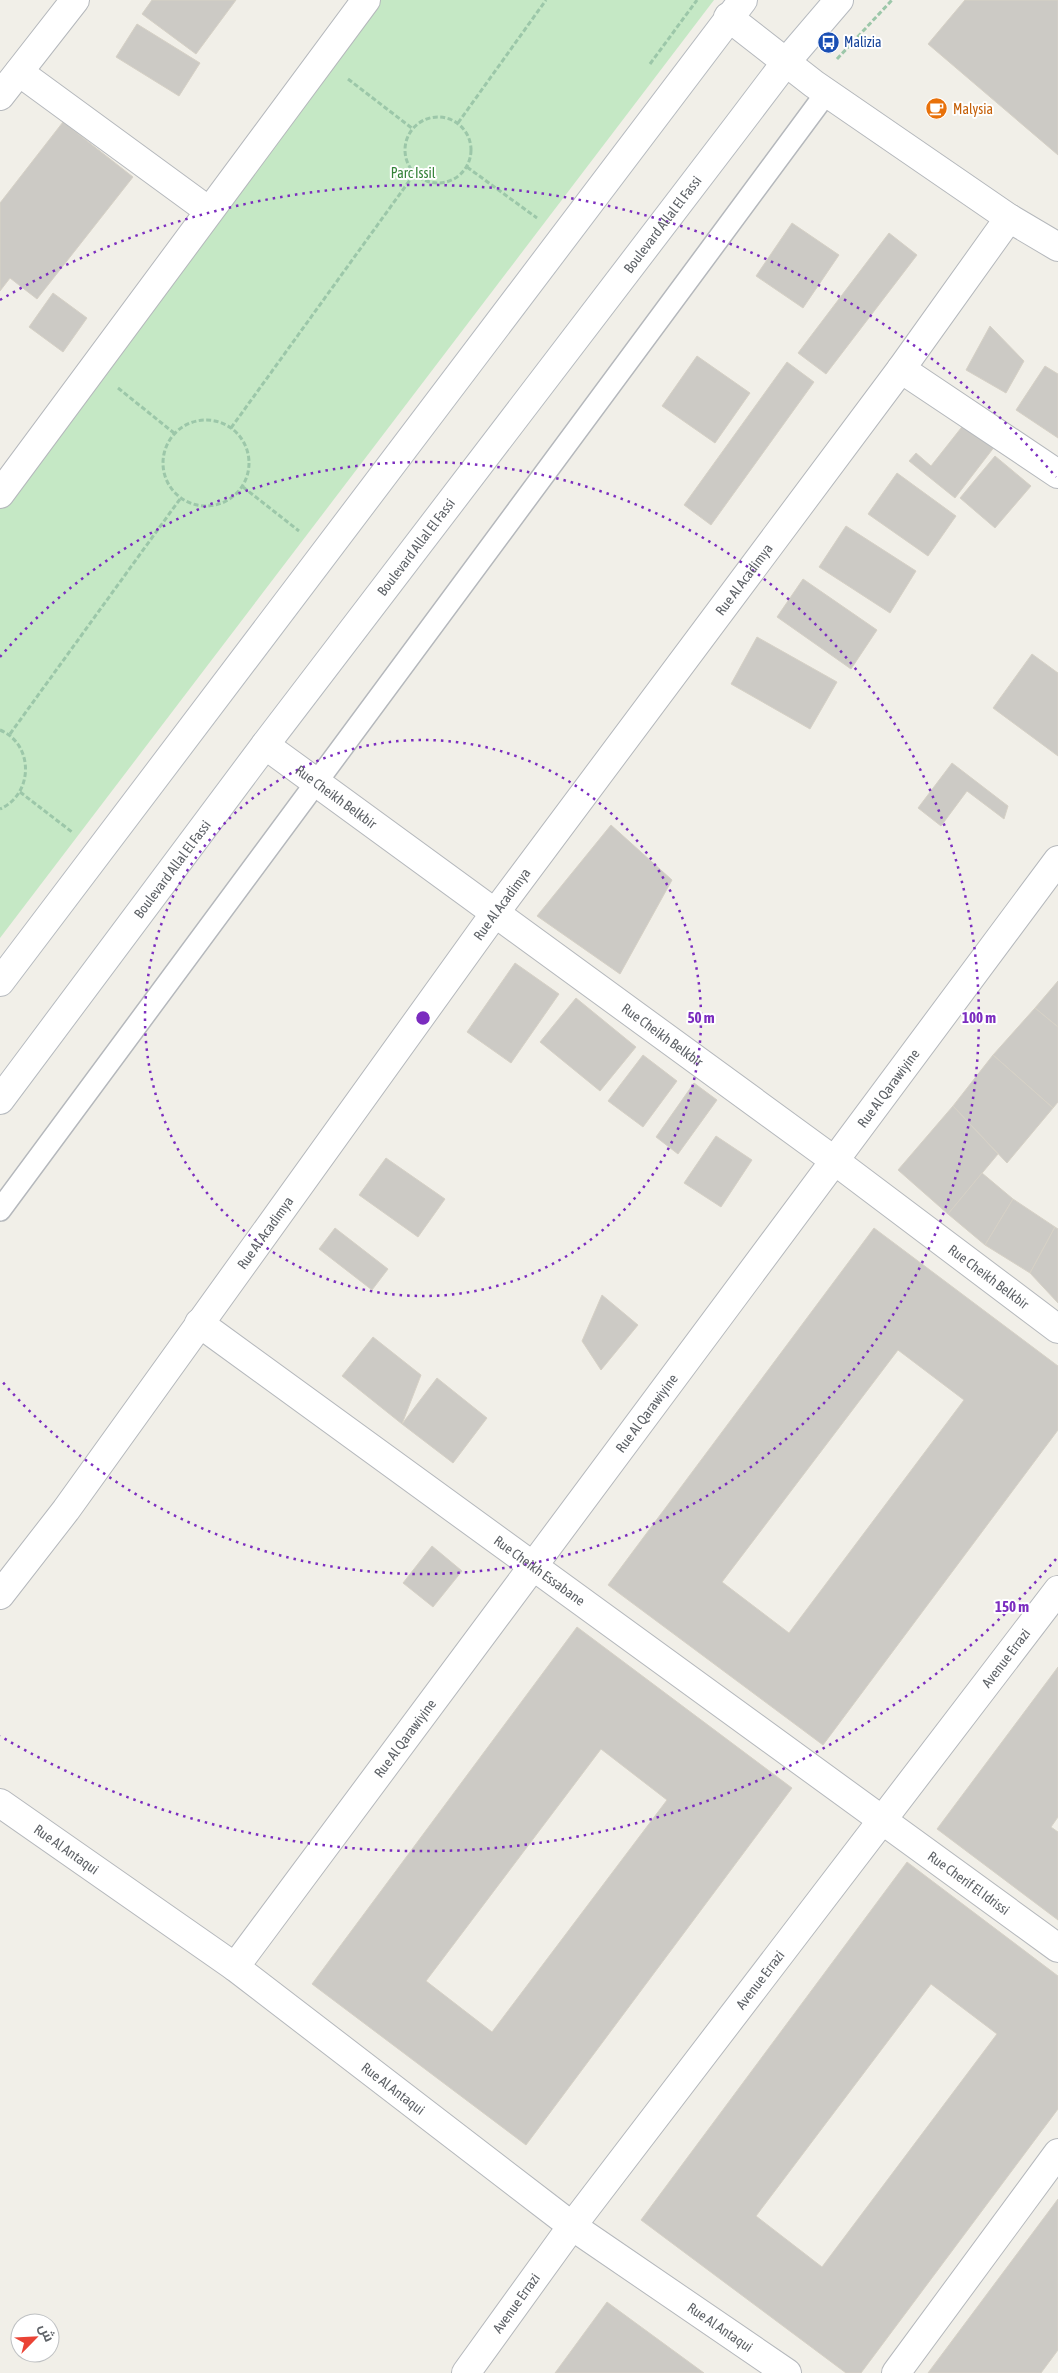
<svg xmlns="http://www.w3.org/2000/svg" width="1058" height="2373" font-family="'Asap Condensed',Cairo,sans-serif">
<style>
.green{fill:#c5e8c5}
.building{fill:#cccac5;stroke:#d6d1c6;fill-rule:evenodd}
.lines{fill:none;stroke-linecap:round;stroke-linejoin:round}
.lane-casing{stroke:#b5b8bc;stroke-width:24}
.street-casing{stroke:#b5b8bc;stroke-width:30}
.secondary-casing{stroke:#b6babf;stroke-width:30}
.path{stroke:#9cc7a9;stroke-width:3;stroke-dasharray:5 2.5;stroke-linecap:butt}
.lane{stroke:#fff;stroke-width:21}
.street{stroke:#fff;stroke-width:28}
.secondary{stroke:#fff;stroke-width:28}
.ring{fill:none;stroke:#7b2cbf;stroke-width:2.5;stroke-dasharray:2.5 5}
.labels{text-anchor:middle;stroke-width:4;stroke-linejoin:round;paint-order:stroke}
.transit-label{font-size:14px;fill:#164399;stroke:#fff;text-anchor:start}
.food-label{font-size:14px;fill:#c56008;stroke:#fff;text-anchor:start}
.park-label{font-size:14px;fill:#348238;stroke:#fff}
.street-label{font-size:14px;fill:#5f6368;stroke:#fff}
.centre{fill:#7b2cbf;stroke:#fff;stroke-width:2.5}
.ring-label{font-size:15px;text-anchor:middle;font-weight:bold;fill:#7b2cbf;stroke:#fff;stroke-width:4;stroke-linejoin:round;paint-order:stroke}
</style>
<rect width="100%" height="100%" fill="#f1efe8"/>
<polygon class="green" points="375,0 714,0 0,938 0,496"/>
<g class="building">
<polygon points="152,0 236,0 196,54 142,14"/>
<polygon points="965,0 1058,0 1058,155 928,44"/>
<polygon points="137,24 200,63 179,96 116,57"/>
<polygon points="63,122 133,177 37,299 10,278 0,291 0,203"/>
<polygon points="792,223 839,255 803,308 756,276"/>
<polygon points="889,233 917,255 826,374 798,353"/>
<polygon points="53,293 87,318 63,352 29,327"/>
<polygon points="990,326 1024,361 1006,393 966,370"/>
<polygon points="697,356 750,393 715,443 662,406"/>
<polygon points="787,362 814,382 711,525 684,505"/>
<polygon points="1045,366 1058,374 1058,438 1016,410"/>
<polygon points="965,423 995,446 955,498 909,461 916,453 931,466"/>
<polygon points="995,456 1031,486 995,528 960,498"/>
<polygon points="897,473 956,516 928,556 868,514"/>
<polygon points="846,526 916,571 890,613 819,567"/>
<polygon points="803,579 877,630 851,669 777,617"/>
<polygon points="757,637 837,682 810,729 731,684"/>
<polygon points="1032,654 1058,673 1058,756 993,708"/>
<polygon points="952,763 1008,806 1004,819 967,791 941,826 918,808"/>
<polygon points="611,825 672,880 620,974 537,916"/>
<polygon points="515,963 559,994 511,1063 467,1032"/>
<polygon points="1058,981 1058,1027 1035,1008"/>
<polygon points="576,998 636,1047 600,1091 540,1042"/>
<polygon points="1035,1008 1058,1027 1058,1102 1053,1108 993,1055"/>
<polygon points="643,1055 677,1081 643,1127 608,1101"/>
<polygon points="993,1055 1053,1108 1007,1163 953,1106"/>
<polygon points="694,1083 717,1100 678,1154 656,1137"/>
<polygon points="953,1106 998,1154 948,1214 898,1170"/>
<polygon points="716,1136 752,1160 721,1207 684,1183"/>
<polygon points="386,1158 445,1199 418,1237 359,1195"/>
<polygon points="982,1173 1013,1199 985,1245 948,1214"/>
<polygon points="1013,1199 1055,1227 1030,1273 985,1245"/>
<polygon points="1055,1227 1058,1229 1058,1303 1030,1273"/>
<polygon points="335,1228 388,1269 372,1290 319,1249"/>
<path d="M874 1228 1058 1366V1430L823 1745 608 1585ZM898 1350 964 1400 789 1633 722 1582Z"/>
<polygon points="602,1295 638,1325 601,1370 582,1341"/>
<polygon points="373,1337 421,1375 402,1424 342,1376"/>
<polygon points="437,1378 487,1418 453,1463 402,1424"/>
<polygon points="432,1546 462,1571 433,1607 403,1583"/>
<path d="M577 1627 792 1788 526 2145 312 1984ZM601 1749 667 1800 492 2032 426 1981Z"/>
<polygon points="1058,1667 1058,1817 1051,1827 1058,1832 1058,1920 937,1829"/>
<path d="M907 1862 1058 1976V2109L861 2373H846L641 2220ZM931 1984 997 2034 822 2267 756 2216Z"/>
<polygon points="1058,2199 1058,2350 1041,2373 928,2373"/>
<polygon points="607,2302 704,2373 555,2373"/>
</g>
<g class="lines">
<defs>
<polyline id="lane" points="0,1210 827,92"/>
<g id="street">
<polyline points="728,17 814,84 1009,218 1058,247"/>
<polyline points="19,72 209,211"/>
<polyline points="0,96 75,0"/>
<polyline points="901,369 1058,474"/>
<polyline points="0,494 366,0"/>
<path id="s1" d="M265 745 835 1161 1058 1329"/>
<path id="s2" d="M199 1323 1058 1948"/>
<path id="s3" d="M0 1595 66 1510 495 913 901 369 1009 218"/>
<path id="s4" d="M0 1803 235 1967 572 2226 787 2373"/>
<path id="s5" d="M235 1967 1058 860"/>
<path id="s6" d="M466 2373 572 2226 1058 1590"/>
<polyline points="896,2373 1058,2153"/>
</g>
<g id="secondary">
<polyline points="0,982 743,0"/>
<path id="s7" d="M0 1100 265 745 739 124 786 62 839 0"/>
</g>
</defs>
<use href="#lane" class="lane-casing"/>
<use href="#street" class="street-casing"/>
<use href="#secondary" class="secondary-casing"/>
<g class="path">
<polyline points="837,59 892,0"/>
<polyline points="650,64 697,0"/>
<polyline points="348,79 413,129"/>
<circle cx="438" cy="150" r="33"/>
<polyline points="458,123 546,0"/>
<polyline points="467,167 537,218"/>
<polyline points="118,388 174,433"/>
<circle cx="206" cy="463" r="43"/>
<polyline points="231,428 415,173"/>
<polyline points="243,487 299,531"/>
<path d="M0 730C34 744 34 794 0 809"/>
<polyline points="10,734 180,499"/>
<polyline points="20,792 72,832"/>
</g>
<use href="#lane" class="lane"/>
<use href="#street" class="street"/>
<use href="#secondary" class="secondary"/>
</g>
<g class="ring">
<circle cx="423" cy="1018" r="278"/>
<path d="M0 657A556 556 0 1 1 0 1379"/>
<path d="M1056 1559A833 833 0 0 1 0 1736M0 300A833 833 0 0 1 1056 477"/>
</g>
<defs>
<symbol id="bus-disc" viewBox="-11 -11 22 22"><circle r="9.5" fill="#1a4fb4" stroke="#fff"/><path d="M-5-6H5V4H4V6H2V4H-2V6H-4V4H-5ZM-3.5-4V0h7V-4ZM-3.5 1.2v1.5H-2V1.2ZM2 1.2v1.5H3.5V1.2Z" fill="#fff"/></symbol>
<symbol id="cafe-disc" viewBox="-11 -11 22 22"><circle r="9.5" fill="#e8710a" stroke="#fff"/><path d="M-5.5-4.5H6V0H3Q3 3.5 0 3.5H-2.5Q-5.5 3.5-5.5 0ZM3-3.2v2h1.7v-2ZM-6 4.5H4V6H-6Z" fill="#fff"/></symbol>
</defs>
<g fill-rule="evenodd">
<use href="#bus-disc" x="816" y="30" width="25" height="25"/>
<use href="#cafe-disc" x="924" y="96" width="25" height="25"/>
</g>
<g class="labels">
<g class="transit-label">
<text x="844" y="47">Malizia</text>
</g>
<g class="food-label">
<text x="953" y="114">Malysia</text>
</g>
<g class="park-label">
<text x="413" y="178">Parc Issil</text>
</g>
<g class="street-label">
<text dy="5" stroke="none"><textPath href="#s7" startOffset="1098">Boulevard Allal El Fassi</textPath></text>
<text dy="5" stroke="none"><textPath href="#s7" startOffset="692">Boulevard Allal El Fassi</textPath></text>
<text dy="5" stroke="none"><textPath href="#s3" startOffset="1259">Rue Al Acadimya</textPath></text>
<text dy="5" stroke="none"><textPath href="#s1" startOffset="88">Rue Cheikh Belkbir</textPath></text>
<text dy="5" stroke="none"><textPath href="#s7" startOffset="288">Boulevard Allal El Fassi</textPath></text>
<text dy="5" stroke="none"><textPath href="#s3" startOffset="854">Rue Al Acadimya</textPath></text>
<text dy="5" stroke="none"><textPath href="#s1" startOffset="492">Rue Cheikh Belkbir</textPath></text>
<text dy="5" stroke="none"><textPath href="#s5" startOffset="1095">Rue Al Qarawiyine</textPath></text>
<text dy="5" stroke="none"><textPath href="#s3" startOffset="449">Rue Al Acadimya</textPath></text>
<text dy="5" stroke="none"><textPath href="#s1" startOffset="898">Rue Cheikh Belkbir</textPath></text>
<text dy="5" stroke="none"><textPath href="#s5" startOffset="690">Rue Al Qarawiyine</textPath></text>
<text dy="5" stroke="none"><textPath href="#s2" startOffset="421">Rue Cheikh Essabane</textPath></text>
<text dy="5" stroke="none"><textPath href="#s6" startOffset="896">Avenue Errazi</textPath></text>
<text dy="5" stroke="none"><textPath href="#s5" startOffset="285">Rue Al Qarawiyine</textPath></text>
<text dy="5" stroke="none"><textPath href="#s4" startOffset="81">Rue Al Antaqui</textPath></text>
<text dy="5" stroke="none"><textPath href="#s2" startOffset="952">Rue Cherif El Idrissi</textPath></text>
<text dy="5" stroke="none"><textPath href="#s6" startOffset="491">Avenue Errazi</textPath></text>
<text dy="5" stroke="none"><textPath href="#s4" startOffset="486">Rue Al Antaqui</textPath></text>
<text dy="5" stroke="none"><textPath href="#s6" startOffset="86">Avenue Errazi</textPath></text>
<text dy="5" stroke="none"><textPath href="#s4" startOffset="891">Rue Al Antaqui</textPath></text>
</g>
</g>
<circle cx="423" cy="1018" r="8" class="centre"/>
<g class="ring-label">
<text x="701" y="1023">50 m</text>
<text x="979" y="1023">100 m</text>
<text x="1012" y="1612">150 m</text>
</g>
<g transform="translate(35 2338) rotate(66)"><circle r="24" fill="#ffffff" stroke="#bfc1c3"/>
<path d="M0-4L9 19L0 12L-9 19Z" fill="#ea4335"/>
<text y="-8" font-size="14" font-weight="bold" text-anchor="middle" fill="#5f6368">ش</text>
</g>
</svg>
